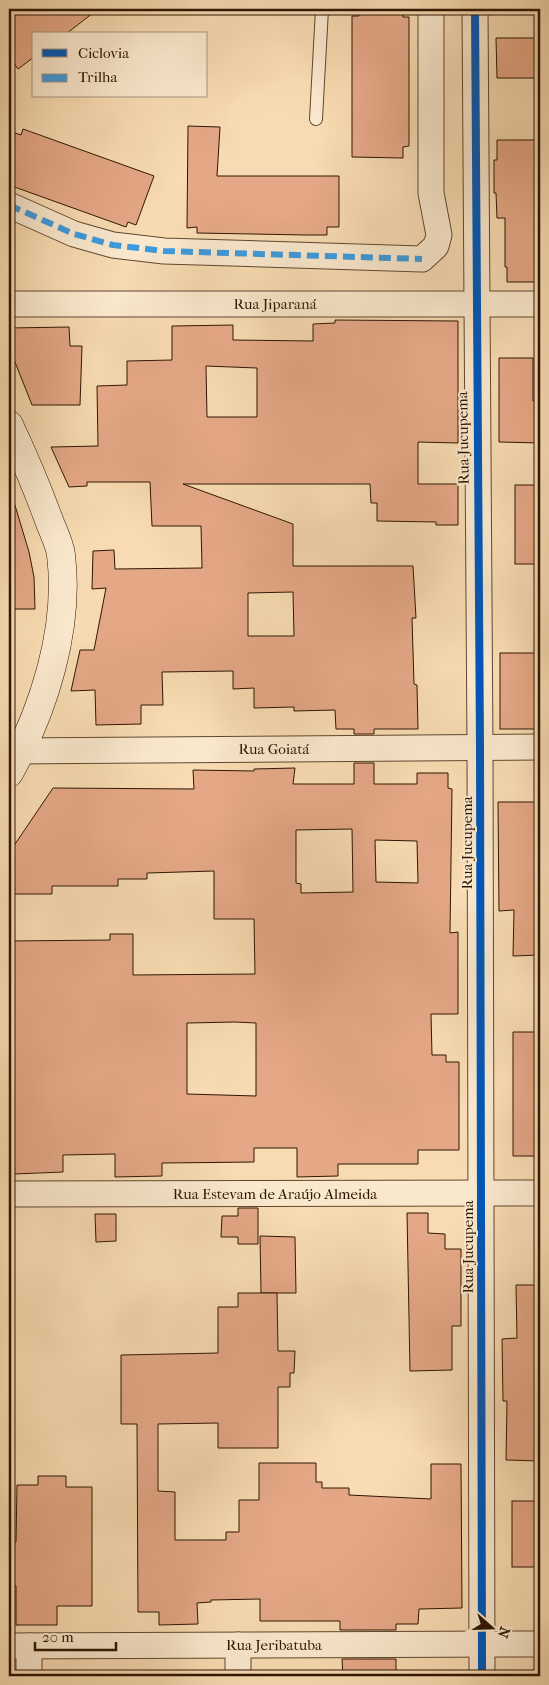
<svg xmlns="http://www.w3.org/2000/svg" width="549" height="1685" font-family="'IM FELL French Canon',serif">
<style>
.building{fill:#e5a887;stroke:#2e1702;fill-rule:evenodd}
.lines{fill:none;stroke-linecap:round;stroke-linejoin:round}
.service-casing{stroke:#60482e;stroke-width:14}
.minor-casing{stroke:#60482e;stroke-width:27}
.secondary-casing{stroke:#2e1702;stroke-width:29}
.service{stroke:#fae8cd;stroke-width:12}
.minor{stroke:#fae8cd;stroke-width:25}
.secondary{stroke:#fae8cd;stroke-width:28}
.quiet{stroke:#3d9add;stroke-width:6;stroke-dasharray:12 6;stroke-linecap:butt}
.cycleway-casing{stroke:#fae8cd;stroke-width:11}
.cycleway{stroke:#0057b8;stroke-width:8}
.labels{text-anchor:middle;stroke-width:4;stroke-linejoin:round;paint-order:stroke}
.street-label{font-size:15px;fill:#2e1702;stroke:#fae8cd}
</style>
<rect width="100%" height="100%" fill="#f8dbb2"/>
<filter id="stains"><feTurbulence type="fractalNoise" baseFrequency=".004" numOctaves="4"/><feColorMatrix values="0 0 0 0 .2 0 0 0 0 .09 0 0 0 0 .02 0 0 0 .5 -.17"/></filter>
<radialGradient id="worn" r=".72"><stop offset=".6" stop-color="#630" stop-opacity="0"/><stop offset="1" stop-color="#630" stop-opacity=".3"/></radialGradient>
<g class="building">
<polygon points="9,9 98,9 66,34 34,34 34,57 18,69 9,56"/>
<polygon points="359,9 403,9 403,17 409,17 409,146 403,147 403,158 352,157 352,16 359,16"/>
<polygon points="496,38 540,38 540,78 497,78"/>
<polygon points="188,126 220,127 217,176 339,176 339,227 327,227 327,235 306,235 197,233 197,227 187,228"/>
<polygon points="23,129 154,176 136,225 128,222 126,227 9,185 9,131 21,135"/>
<polygon points="497,140 540,140 540,268 536,268 536,282 507,282 507,267 505,267 505,218 497,218 496,193 494,193 494,160 497,160"/>
<path d="M335 320 458 321V443L418 442V484H458V525H436V522L377 521V503H371L370 484H183L293 524V566H413L416 618H412L414 684 417 685 418 729H374V734H354V729H336L335 710 294 711V707L254 708V688L233 689V671L162 672 163 705H141V724L96 725 95 690 71 691 80 650H94L106 588 92 589 93 551 114 550 115 569 202 568 201 526H152L150 482H87V486L69 487 51 447 98 446 97 386 127 385V361L172 360V326L233 325V340L313 341V324L335 323ZM206 366 257 368V417H207ZM293 592 294 636H248V593Z"/>
<polygon points="69,327 70,346 82,346 80,405 32,405 9,347 9,328"/>
<polygon points="499,358 533,358 533,401 540,401 540,443 499,442"/>
<rect x="515" y="485" width="25" height="79"/>
<polygon points="14,502 29,552 34,577 35,609 9,609 9,503"/>
<rect x="500" y="653" width="40" height="76"/>
<path d="M354 763H374V784H417V773H448V788L452 789 450 933 458 932V1014H431L432 1055H446V1062H459V1150H418V1164H338V1176L297 1177V1148H254V1162L162 1163V1176L115 1177V1154L63 1155V1172L14 1174 13 1164H9V941L110 940V934H133V975L255 974 254 919H214V871L147 873V879H118V886H52V894H9V853L53 788 194 789 193 770 254 771V769L295 768 293 784H354ZM352 829 353 892 301 893V884L296 883V830ZM375 840 417 841 418 883 376 882ZM235 1022 256 1023V1096L187 1094V1023Z"/>
<polygon points="498,802 538,802 538,805 540,805 540,826 538,826 540,955 513,956 514,910 499,911"/>
<polygon points="513,1032 540,1032 540,1053 538,1053 540,1156 513,1156"/>
<polygon points="238,1208 258,1208 258,1244 238,1244 238,1237 221,1237 222,1216 238,1216"/>
<polygon points="407,1213 428,1213 428,1233 445,1234 445,1249 461,1249 461,1326 452,1326 452,1370 410,1371"/>
<polygon points="95,1214 116,1214 116,1241 96,1242"/>
<polygon points="260,1236 295,1237 296,1293 261,1293"/>
<polygon points="516,1285 540,1285 540,1461 506,1460 507,1401 503,1401 502,1339 517,1338"/>
<polygon points="238,1293 277,1293 278,1351 295,1351 294,1373 290,1373 290,1387 278,1387 278,1448 218,1448 218,1423 158,1424 158,1491 175,1492 175,1540 226,1540 226,1532 239,1532 239,1500 259,1500 259,1463 316,1463 316,1482 322,1482 322,1488 349,1488 349,1495 431,1499 431,1464 461,1464 462,1608 419,1609 418,1624 396,1624 396,1630 340,1630 340,1621 260,1621 260,1599 211,1600 211,1602 197,1603 198,1624 159,1625 159,1612 138,1612 137,1424 121,1424 121,1355 218,1353 218,1307 238,1307"/>
<polygon points="38,1476 66,1476 66,1487 92,1487 92,1606 57,1606 57,1625 16,1625 16,1586 9,1586 9,1542 16,1542 17,1485 38,1485"/>
<rect x="512" y="1501" width="28" height="66"/>
<polygon points="342,1659 396,1659 396,1676 343,1676"/>
</g>
<g class="lines">
<defs>
<polyline id="service" points="316,119 322,9"/>
<g id="minor">
<polyline points="475,9 480,747 482,1676"/>
<polyline points="9,205 74,234 113,245 164,251 422,259 436,246 439,235 431,193 431,9"/>
<polyline points="9,304 540,304"/>
<polyline points="9,751 540,747"/>
<polyline points="9,1194 540,1193"/>
<polyline points="238,1645 238,1676"/>
<polyline points="9,1646 540,1644"/>
<polyline points="29,1676 29,1646"/>
</g>
<path id="secondary" d="M9 425C24 457 38 490 50 523 54 533 60 545 61 555 70 628 44 710 9 773"/>
</defs>
<use href="#service" class="service-casing"/>
<use href="#minor" class="minor-casing"/>
<use href="#secondary" class="secondary-casing"/>
<use href="#service" class="service"/>
<use href="#minor" class="minor"/>
<use href="#secondary" class="secondary"/>
<polyline class="quiet" points="9,205 74,234 113,245 164,251 422,259"/>
<defs>
<polyline id="cycleway" points="475,9 480,747 482,1676"/>
</defs>
<use href="#cycleway" class="cycleway-casing"/>
<use href="#cycleway" class="cycleway"/>
</g>
<g class="labels">
<g class="street-label">
<text x="275" y="309">Rua Jiparaná</text>
<text transform="translate(463 438) rotate(-91)" y="5">Rua Jucupema</text>
<text x="274" y="754">Rua Goiatá</text>
<text transform="translate(467 843) rotate(-90)" y="5">Rua Jucupema</text>
<text x="275" y="1199">Rua Estevam de Araújo Almeida</text>
<text transform="translate(468 1247) rotate(-90)" y="5">Rua Jucupema</text>
<text x="274" y="1650">Rua Jeribatuba</text>
</g>
</g>
<rect width="549" height="1685" fill="none" stroke="#f8dbb2" stroke-width="30"/>
<rect x="10" y="10" width="529" height="1665" fill="none" stroke="#2e1702" stroke-width="2.5"/>
<rect x="15" y="15" width="519" height="1655" fill="none" stroke="#2e1702"/>
<rect x="32" y="32" width="175" height="65" fill="#fae8cd" stroke="#a8947c"/>
<rect x="42" y="49" width="25" height="8" fill="#0057b8" stroke="#a8947c"/>
<text x="78" y="58" font-size="15" fill="#2e1702">Ciclovia</text>
<rect x="42" y="74" width="25" height="8" fill="#3d9add" stroke="#a8947c"/>
<text x="78" y="82" font-size="15" fill="#2e1702">Trilha</text>
<g transform="translate(492 1628) rotate(110)" stroke="#fae8cd" stroke-width="4" paint-order="stroke">
<path d="M0-4L9 19L0 12L-9 19Z" fill="#2e1702"/>
<text y="-8" font-size="14" font-weight="bold" text-anchor="middle" fill="#2e1702">N</text>
</g>
<path d="M35 1642v8h81v-8" fill="none" stroke="#2e1702" stroke-width="2.5"/>
<text x="42" y="1642" font-size="15" fill="#2e1702" stroke="#fae8cd" stroke-width="4" paint-order="stroke">20 m</text>
<rect width="100%" height="100%" filter="url(#stains)"/>
<rect width="100%" height="100%" fill="url(#worn)"/>
</svg>
